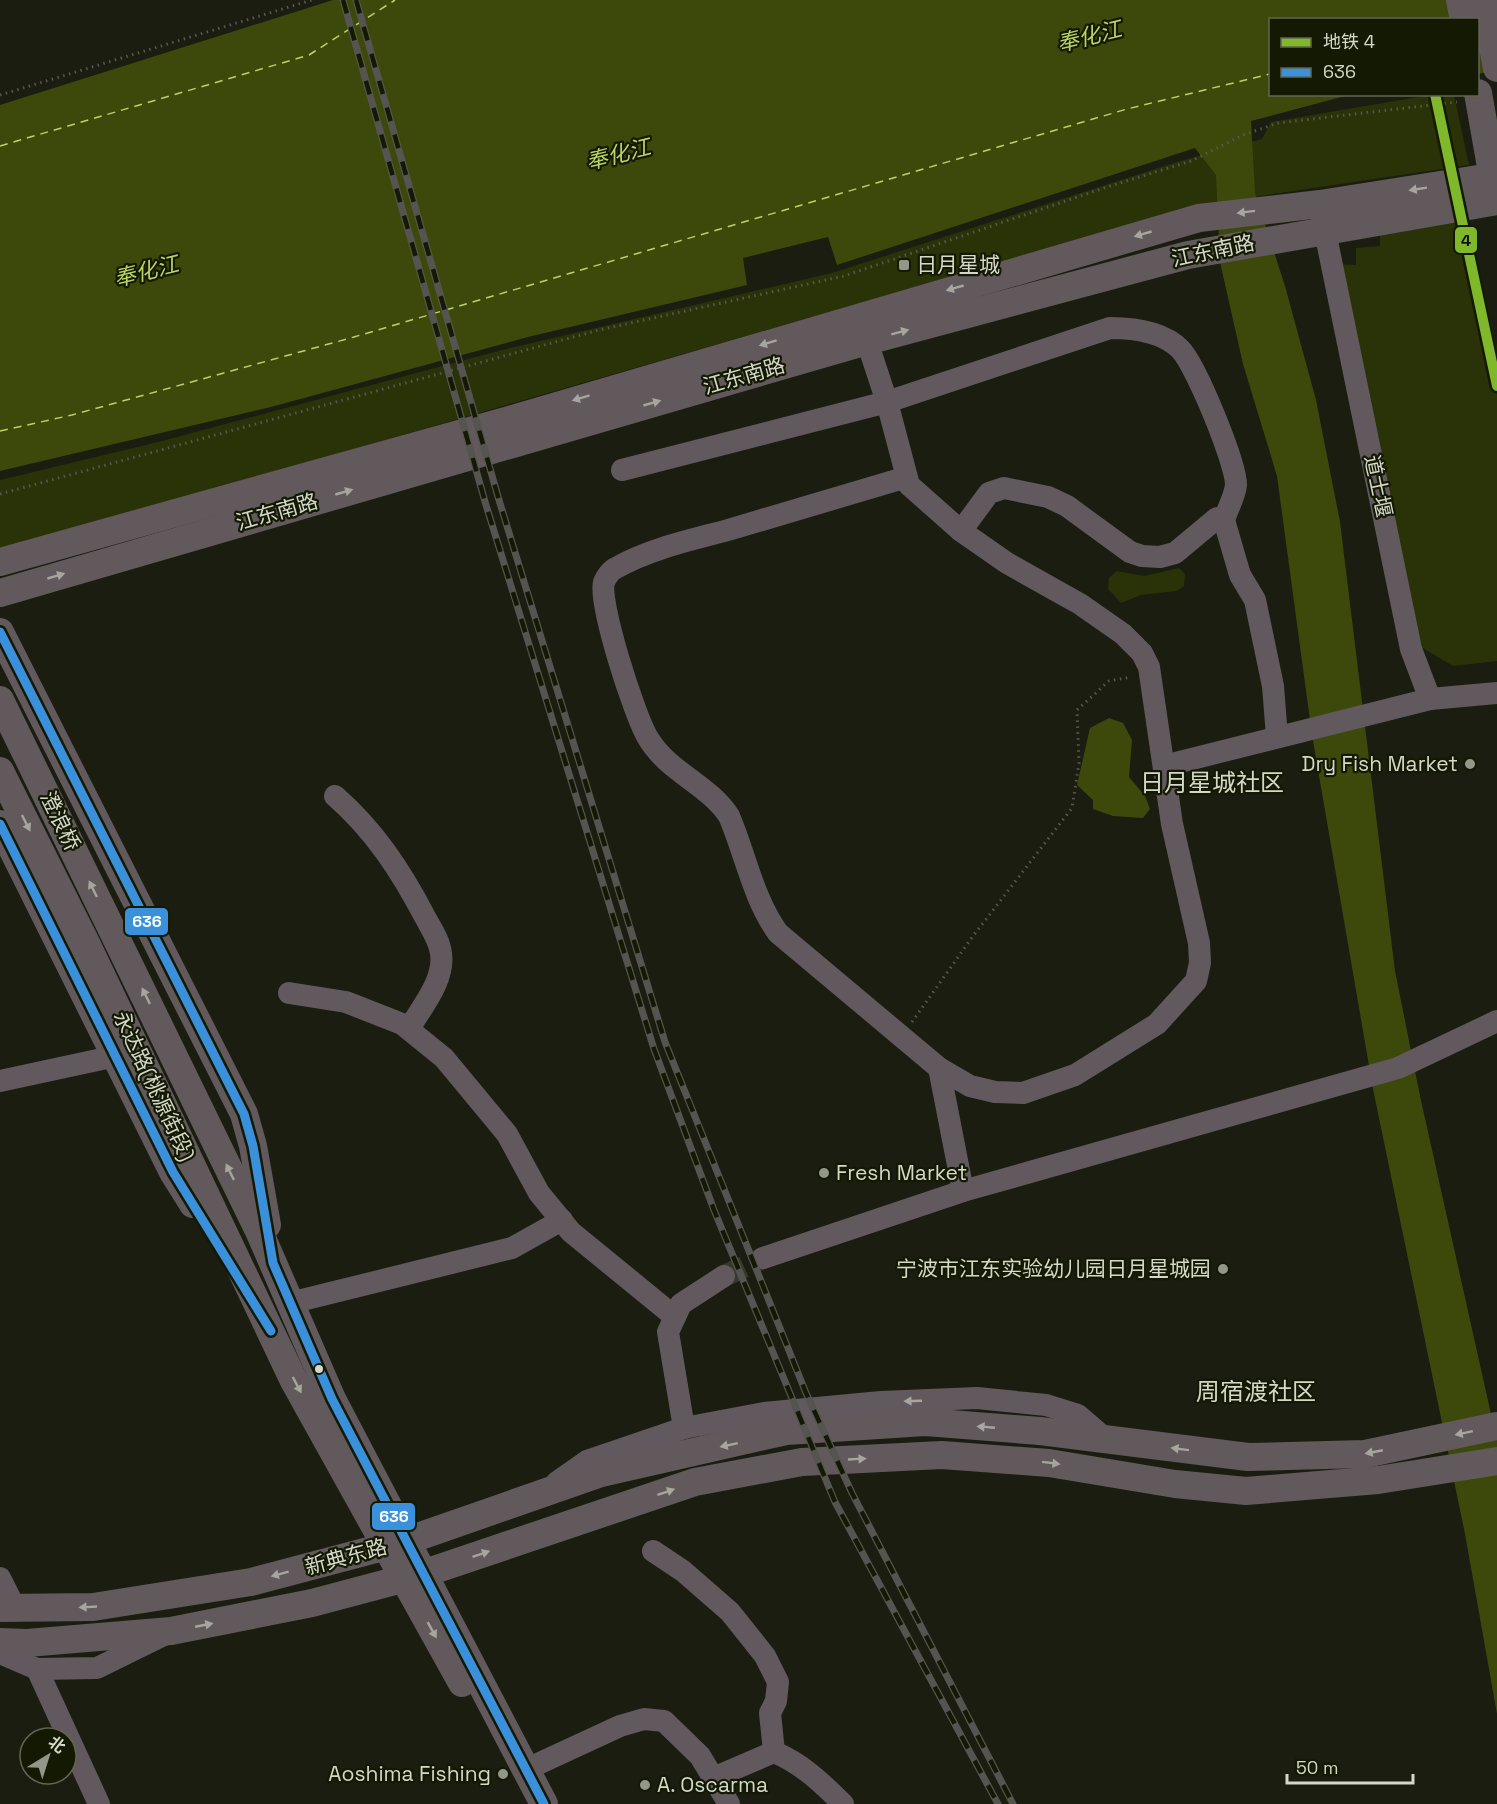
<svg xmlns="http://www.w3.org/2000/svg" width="1497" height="1804" font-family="'Space Grotesk','Noto Sans SC',sans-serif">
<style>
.green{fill:#2a3207}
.water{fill:#3d490b}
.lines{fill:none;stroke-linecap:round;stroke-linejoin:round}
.ferry{stroke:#b9d365;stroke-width:1.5;stroke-dasharray:8 6;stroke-linecap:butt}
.minor-tunnel{stroke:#36392c;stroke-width:22;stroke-dasharray:22 11;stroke-linecap:butt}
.path{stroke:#595654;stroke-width:3;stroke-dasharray:1.5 4.5;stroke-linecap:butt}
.minor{stroke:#61595e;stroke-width:22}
.major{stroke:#61595c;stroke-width:28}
.rail-casing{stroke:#565451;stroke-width:7}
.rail{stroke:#141903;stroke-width:4.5;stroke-dasharray:14;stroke-linecap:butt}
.bus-1-casing{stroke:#141903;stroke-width:14}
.bus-1{stroke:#3a90db;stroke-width:9}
.metro-1-casing{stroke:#141903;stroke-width:15}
.metro-1{stroke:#80b82b;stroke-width:10}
.oneway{fill:#a6a59e}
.oneway2{fill:#a6a59f}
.poi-dot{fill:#939789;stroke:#141903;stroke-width:2}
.bus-dot{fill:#d4d8ca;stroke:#141903;stroke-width:2}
.labels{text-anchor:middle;stroke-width:4.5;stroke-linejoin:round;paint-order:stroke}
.street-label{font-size:21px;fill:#d4d8ca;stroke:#141903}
.poi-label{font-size:21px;fill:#d4d8ca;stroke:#141903;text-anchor:start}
.water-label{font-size:22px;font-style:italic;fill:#b9d365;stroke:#141903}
.quarter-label{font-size:24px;fill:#d4d8ca;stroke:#141903}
.line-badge{stroke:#141903;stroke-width:2}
.badge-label{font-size:16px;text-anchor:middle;font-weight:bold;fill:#fff}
.pale-badge-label{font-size:16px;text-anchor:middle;font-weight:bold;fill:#111}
</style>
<rect width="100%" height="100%" fill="#1a1d10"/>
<g class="green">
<polygon points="1430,95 1454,95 1469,165 1200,205 0,551 0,480 162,441 502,350 832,273 1180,161 1262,139 1271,122"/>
<polygon points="1468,215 1497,348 1497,661 1453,666 1421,647 1328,264 1356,265 1356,248 1380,246 1380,232"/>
<polygon points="1179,568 1185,574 1184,586 1176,591 1141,595 1121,603 1108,589 1109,578 1117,571 1144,576"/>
</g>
<g class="water">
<polygon points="333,0 1497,0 1497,70 1478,74 1478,20 1270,20 1270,94 1349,95 1251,121 1255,193 1285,286 1316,400 1340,522 1395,971 1420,1096 1497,1441 1497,1714 1465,1534 1373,1089 1312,735 1277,476 1243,364 1220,262 1216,175 1195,148 837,265 828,237 743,258 747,285 528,337 271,407 0,471 0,105"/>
<polygon points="1109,718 1123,723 1132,740 1129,777 1145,796 1150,809 1143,818 1113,816 1093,809 1093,800 1077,785 1090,728"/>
</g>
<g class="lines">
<g class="ferry">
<polyline points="0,146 309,55 395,0"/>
<polyline points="0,431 72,415 354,337 1127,109 1270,74"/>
</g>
<polyline class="minor-tunnel" points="724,1276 763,1258"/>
<g class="path">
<polyline points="0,95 312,0"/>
<polyline points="0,494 599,330 844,276 1107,187 1191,161 1243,135 1278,123 1457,102"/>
<polyline points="912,1022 973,936 1072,808 1079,763 1077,710 1109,681 1131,677"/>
</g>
<g class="minor">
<polyline points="1322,217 1411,649 1430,699 1497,693"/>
<path d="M862 326 887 402 909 485 961 531 1007 563 1080 604 1123 634 1142 653 1149 667 1172 824 1199 943 1200 963 1196 981 1157 1024 1075 1075 1023 1093 995 1092 970 1086 939 1068 778 933C753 898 746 856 729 816 708 784 668 772 648 738 635 717 598 603 604 582 606 577 611 570 616 568 649 549 691 540 728 530 787 512 847 495 907 477"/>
<path d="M622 470 887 402 1110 328C1133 328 1163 332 1180 349 1196 365 1236 463 1236 485 1235 496 1227 510 1224 520"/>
<polyline points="961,531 989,493 1004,488 1048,497 1067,506 1130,552 1142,556 1160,557 1175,553 1217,518 1224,520 1240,575 1255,600 1273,686 1277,737"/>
<polyline points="1164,766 1430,699"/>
<path d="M335 796C374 830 401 871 425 917 431 928 440 941 441 954 445 980 421 1008 409 1029"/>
<polyline points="289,993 346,1002 402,1024 444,1058 507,1134 539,1193 571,1232 675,1317"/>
<polyline points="939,1068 963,1191"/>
<polyline points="0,1081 116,1056"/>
<polyline points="763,1258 963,1191 1398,1068 1497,1021"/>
<polyline points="290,1303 512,1248 562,1220"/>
<polyline points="684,1428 668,1332 681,1304 724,1276"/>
<polyline points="557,1482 587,1461 684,1428 764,1413 881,1402 977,1398 1046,1405 1078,1415 1107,1440"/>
<polyline points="653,1551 683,1571 730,1612 765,1656 778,1682 776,1701 770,1713 774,1752"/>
<polyline points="0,1578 15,1608"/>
<polyline points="0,1653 37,1669 97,1668 164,1635"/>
<polyline points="37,1669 99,1804"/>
<polyline points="527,1769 620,1726 644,1719 664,1721 700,1756 729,1804"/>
<path d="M713 1778 774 1752C801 1763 822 1783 843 1804"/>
</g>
<g class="major">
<polyline points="1460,0 1464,20"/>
<polyline points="1484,0 1497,68"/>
<polyline points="1478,93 1496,195"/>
<polyline points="0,562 516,418 1199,218 1320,204 1497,176"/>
<polyline points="0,593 867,341 1188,255 1497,201"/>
<polyline points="0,632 244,1114 253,1146 267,1225"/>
<polyline points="0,700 259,1231 332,1399 544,1804"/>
<polyline points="0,771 87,945 294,1381 462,1683"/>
<polyline points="0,824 173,1172 193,1204"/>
<polyline points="0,1608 93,1607 251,1582 406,1541 601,1473 786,1431 925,1422 1040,1431 1248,1457 1365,1454 1497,1426"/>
<polyline points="0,1642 27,1643 171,1631 312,1603 425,1573 695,1482 802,1462 942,1455 1049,1463 1175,1484 1246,1491 1378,1480 1497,1461"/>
</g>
<defs>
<g id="rail">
<polyline points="343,0 486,505 654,1049 714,1210 835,1502 998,1804"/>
<polyline points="356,0 499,500 665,1042 806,1393 852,1493 1013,1804"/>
</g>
</defs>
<use href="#rail" class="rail-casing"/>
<use href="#rail" class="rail"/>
<defs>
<g id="bus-1">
<polyline points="0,632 244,1114 253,1146 273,1263 332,1399 544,1804"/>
<polyline points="0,824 173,1172 271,1331"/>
</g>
</defs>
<use href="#bus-1" class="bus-1-casing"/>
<use href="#bus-1" class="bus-1"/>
<defs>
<polyline id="metro-1" points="1435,94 1497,386"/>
</defs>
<use href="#metro-1" class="metro-1-casing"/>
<use href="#metro-1" class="metro-1"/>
</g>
<defs><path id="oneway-solid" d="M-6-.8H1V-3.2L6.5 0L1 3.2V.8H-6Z" transform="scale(1.5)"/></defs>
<g class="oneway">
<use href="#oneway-solid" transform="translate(1418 189) rotate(171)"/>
<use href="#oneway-solid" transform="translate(1246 212) rotate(173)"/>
<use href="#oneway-solid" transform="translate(1143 234) rotate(164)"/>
<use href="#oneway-solid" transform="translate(955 288) rotate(164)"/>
<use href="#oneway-solid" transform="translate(900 332) rotate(-15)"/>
<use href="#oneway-solid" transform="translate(768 343) rotate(163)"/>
<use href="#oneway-solid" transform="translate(581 398) rotate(163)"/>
<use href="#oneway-solid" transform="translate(652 403) rotate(-16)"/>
<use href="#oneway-solid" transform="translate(344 492) rotate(-16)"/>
<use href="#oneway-solid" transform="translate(56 576) rotate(-16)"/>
<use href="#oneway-solid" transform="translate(26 823) rotate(63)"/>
<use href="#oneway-solid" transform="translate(93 889) rotate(-116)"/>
<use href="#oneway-solid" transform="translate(146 996) rotate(-116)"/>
<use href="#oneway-solid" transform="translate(230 1172) rotate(-116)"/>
<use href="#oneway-solid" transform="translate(297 1385) rotate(62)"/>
<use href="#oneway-solid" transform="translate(986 1427) rotate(-175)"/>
<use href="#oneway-solid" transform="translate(1464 1433) rotate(168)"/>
<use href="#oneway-solid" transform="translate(729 1445) rotate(168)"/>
<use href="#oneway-solid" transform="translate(1180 1449) rotate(-173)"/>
<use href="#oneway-solid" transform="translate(1374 1452) rotate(169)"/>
<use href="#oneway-solid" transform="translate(857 1459) rotate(-3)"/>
<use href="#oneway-solid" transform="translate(1051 1463) rotate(7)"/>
<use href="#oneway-solid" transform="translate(666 1492) rotate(-19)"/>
<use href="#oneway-solid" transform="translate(481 1554) rotate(-19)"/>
<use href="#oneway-solid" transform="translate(280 1574) rotate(165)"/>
<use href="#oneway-solid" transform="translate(88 1607) rotate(177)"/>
<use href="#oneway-solid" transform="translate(204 1625) rotate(-11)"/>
<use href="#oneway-solid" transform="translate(432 1630) rotate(61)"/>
</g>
<use class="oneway2" href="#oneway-solid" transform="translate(913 1401) rotate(178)"/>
<g class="poi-dot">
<rect x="898" y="259" width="12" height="12" rx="3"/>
<circle cx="1470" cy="764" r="6"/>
<circle cx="824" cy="1173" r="6"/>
<circle cx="1223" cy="1269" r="6"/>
<circle cx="503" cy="1774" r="6"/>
<circle cx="645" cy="1785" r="6"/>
</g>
<circle class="bus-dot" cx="319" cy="1369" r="5"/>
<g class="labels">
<g class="street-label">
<text transform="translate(1213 251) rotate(-12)" y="7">江东南路</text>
<text transform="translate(744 376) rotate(-16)" y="7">江东南路</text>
<text transform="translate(1378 486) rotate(78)" y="7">道士堰</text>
<text transform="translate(277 512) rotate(-16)" y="7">江东南路</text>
<text transform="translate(60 821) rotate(64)" y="7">澄浪桥</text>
<text transform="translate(154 1086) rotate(65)" y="7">永达路(桃源街段)</text>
<text transform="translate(346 1557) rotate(-15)" y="7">新典东路</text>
</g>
<g class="poi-label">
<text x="916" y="272">日月星城</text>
<text x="1458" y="771" text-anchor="end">Dry Fish Market</text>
<text x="836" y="1180">Fresh Market</text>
<text x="1211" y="1276" text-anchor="end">宁波市江东实验幼儿园日月星城园</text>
<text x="491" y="1781" text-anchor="end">Aoshima Fishing</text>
<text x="657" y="1792">A. Oscarma</text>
</g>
<g class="water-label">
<text transform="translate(1089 36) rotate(-14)" y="8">奉化江</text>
<text transform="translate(618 154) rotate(-14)" y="8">奉化江</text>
<text transform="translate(146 271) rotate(-14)" y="8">奉化江</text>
</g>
<g class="quarter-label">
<text x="1212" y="791">日月星城社区</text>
<text x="1256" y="1400">周宿渡社区</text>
</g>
</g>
<g class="line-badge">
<rect x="1454" y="226" width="24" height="28" rx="6" fill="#80b82b"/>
<rect x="124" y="907" width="45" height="29" rx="6" fill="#3a90db"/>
<rect x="371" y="1502" width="45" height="29" rx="6" fill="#3a90db"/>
</g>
<g class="badge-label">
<text x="147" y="927">636</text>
<text x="394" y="1522">636</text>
</g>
<g class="pale-badge-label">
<text x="1466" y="246">4</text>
</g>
<rect x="1269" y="18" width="210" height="78" fill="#141903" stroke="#616553" stroke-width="1.5"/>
<rect x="1281" y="38" width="30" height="9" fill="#80b82b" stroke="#616553" stroke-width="1.5"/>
<text x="1323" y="48" font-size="18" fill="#d4d8ca">地铁 4</text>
<rect x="1281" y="68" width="30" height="9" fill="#3a90db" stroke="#616553" stroke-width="1.5"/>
<text x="1323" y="78" font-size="18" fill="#d4d8ca">636</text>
<g transform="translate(48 1756) rotate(38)"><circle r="28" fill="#141903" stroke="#616553" stroke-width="1.5"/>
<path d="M0-4.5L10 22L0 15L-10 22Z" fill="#939789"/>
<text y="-9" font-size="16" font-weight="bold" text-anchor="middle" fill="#d4d8ca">北</text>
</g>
<path d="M1287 1774v9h126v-9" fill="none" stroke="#d4d8ca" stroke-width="3"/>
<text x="1296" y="1774" font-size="18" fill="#d4d8ca" stroke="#141903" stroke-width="4.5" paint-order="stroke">50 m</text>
</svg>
